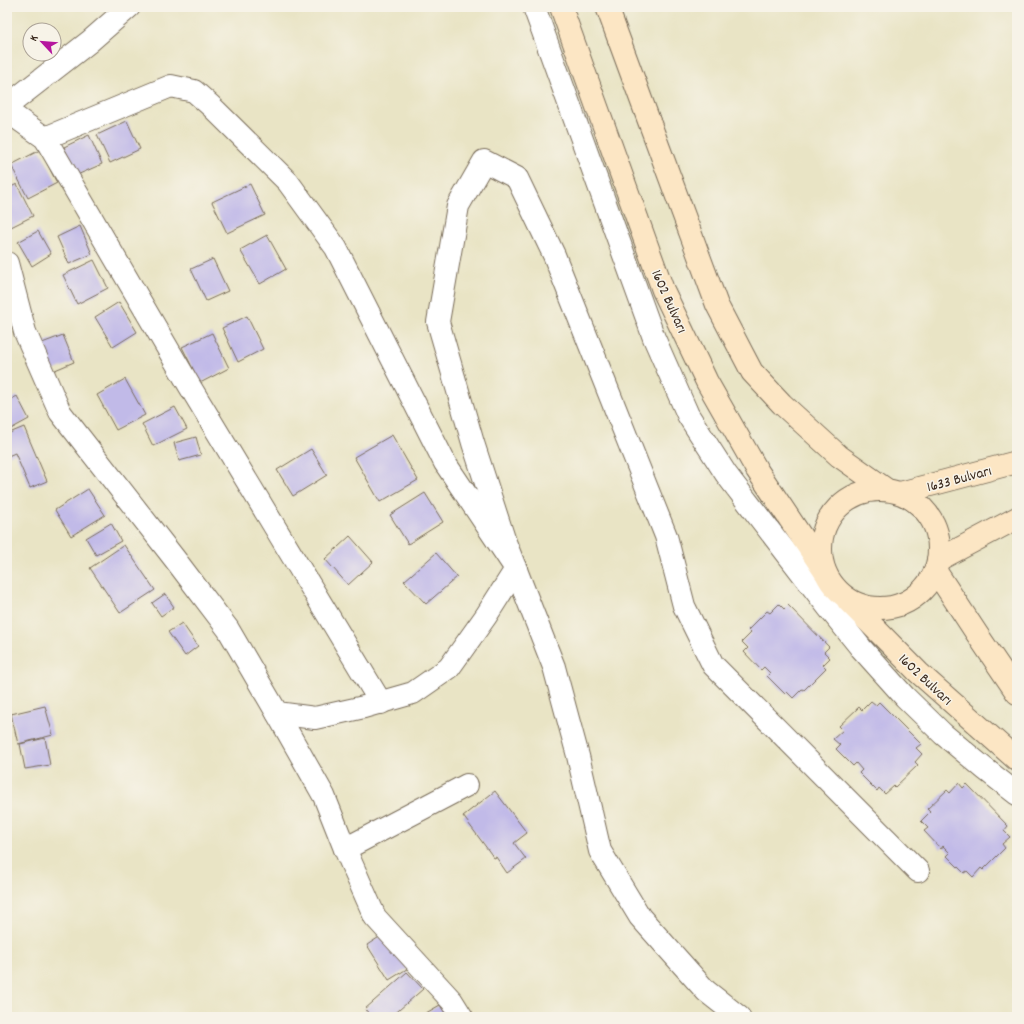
<svg xmlns="http://www.w3.org/2000/svg" width="1024" height="1024" font-family="Dekko,sans-serif">
<style>
.building{fill:#c1bae8}
.lines{fill:none;stroke-linecap:round;stroke-linejoin:round}
.street-casing{stroke:#786b58;stroke-width:24}
.secondary-casing{stroke:#786b58;stroke-width:24}
.street{stroke:#fff;stroke-width:22}
.secondary{stroke:#fce6c4;stroke-width:22}
.labels{text-anchor:middle;stroke-width:3;stroke-linejoin:round;paint-order:stroke}
.street-label{font-size:15px;fill:#3b2a1e;stroke:#f7f3e8}
</style>
<rect width="100%" height="100%" fill="#f7f3e8"/>
<filter id="ink" filterUnits="userSpaceOnUse"><feTurbulence type="fractalNoise" baseFrequency=".025" numOctaves="2"/><feDisplacementMap in="SourceGraphic" scale="8" xChannelSelector="R" yChannelSelector="G"/><feConvolveMatrix kernelMatrix="1 2 1 2 8 2 1 2 1" color-interpolation-filters="sRGB"/></filter>
<filter id="wash" filterUnits="userSpaceOnUse"><feTurbulence type="fractalNoise" baseFrequency=".012" numOctaves="4" result="noise"/><feDisplacementMap in="SourceGraphic" scale="16" xChannelSelector="R" yChannelSelector="G"/><feGaussianBlur stdDeviation="0.9" result="paint"/><feColorMatrix in="noise" values="0 0 0 0 0 0 0 0 0 0 0 0 0 0 0 0 0 1.4 0 .05"/><feComposite in="paint" operator="in"/></filter>
<g filter="url(#wash)">
<rect width="100%" height="100%" fill="#e9e4c5"/>
<g id="blocks">
<g class="building">
<polygon points="127,121 140,149 110,163 97,135"/>
<polygon points="89,135 102,164 77,175 64,147"/>
<polygon points="40,150 57,183 28,198 11,165"/>
<polygon points="17,184 33,216 7,229 7,189"/>
<polygon points="250,184 265,215 227,233 212,202"/>
<polygon points="80,226 92,254 69,264 57,237"/>
<polygon points="38,231 51,254 32,266 18,242"/>
<polygon points="267,235 286,269 260,284 240,250"/>
<polygon points="213,259 228,291 206,301 191,269"/>
<polygon points="94,260 108,288 77,304 63,275"/>
<polygon points="119,302 137,332 113,347 95,317"/>
<polygon points="247,316 263,349 238,362 222,328"/>
<polygon points="212,333 229,368 200,383 182,347"/>
<polygon points="63,335 74,362 48,373 37,345"/>
<polygon points="125,379 145,415 116,430 97,395"/>
<polygon points="17,396 29,419 7,431 7,402"/>
<polygon points="175,407 187,429 153,446 142,424"/>
<polygon points="24,427 47,481 30,488 15,453 8,456 7,453 7,434"/>
<polygon points="392,435 418,480 380,502 354,457"/>
<polygon points="196,437 201,455 179,461 174,443"/>
<polygon points="311,449 327,475 293,496 277,470"/>
<polygon points="88,489 105,515 71,536 55,510"/>
<polygon points="425,493 443,522 408,544 390,515"/>
<polygon points="111,523 121,541 96,555 86,538"/>
<polygon points="350,536 373,562 348,585 325,559"/>
<polygon points="124,545 155,590 120,613 90,568"/>
<polygon points="436,553 457,577 426,604 404,581"/>
<polygon points="165,594 174,607 161,616 152,603"/>
<polygon points="779,604 784,609 788,605 829,647 824,652 830,658 823,665 826,668 804,690 802,689 793,698 787,692 785,694 767,676 770,673 764,667 761,670 744,652 748,648 742,642 751,633 748,630 767,611 770,613"/>
<polygon points="182,623 198,646 185,656 168,632"/>
<polygon points="871,701 876,705 879,702 921,744 916,748 922,754 915,762 918,765 895,787 894,786 885,794 879,788 877,791 859,773 862,770 856,763 853,766 836,749 840,745 833,739 843,730 839,726 859,707 862,710"/>
<polygon points="45,706 53,735 18,744 11,714"/>
<polygon points="45,738 50,765 25,769 20,744"/>
<polygon points="959,783 963,788 967,784 1008,826 1004,831 1010,837 1002,844 1005,848 983,870 981,868 973,877 967,871 964,873 947,856 950,853 943,846 941,849 924,831 928,828 921,821 930,812 927,809 947,790 950,793"/>
<polygon points="495,791 527,833 514,843 526,859 507,873 496,857 494,858 463,816"/>
<polygon points="387,932 410,967 389,980 367,945"/>
<polygon points="407,972 423,989 391,1017 372,1017 365,1009"/>
<polygon points="440,1005 447,1017 419,1017"/>
</g>
</g>
</g>
<g filter="url(#ink)">
<use href="#blocks" fill-opacity="0" stroke="#786b58" stroke-width="1"/>
<g class="lines">
<defs>
<g id="street">
<polyline points="534,7 654,338 688,415 726,474 828,607 861,648 905,697 943,734 985,769 1017,794"/>
<polyline points="7,106 89,42 129,7"/>
<polyline points="7,111 45,138 189,385 381,703"/>
<polyline points="7,263 25,332 60,412 174,558 228,629 277,713 315,718 364,707 413,693 449,668 486,616 516,569 445,463 336,248 288,182 211,106 194,91 171,86 45,138"/>
<polyline points="277,713 324,796 345,849 375,917 452,1001 462,1017"/>
<polyline points="345,849 467,785"/>
<polyline points="739,1017 706,991 640,917 600,851 578,756 554,667 505,542 473,443 438,322 458,206 484,161 517,178 554,255 666,536 684,606 713,665 918,871"/>
</g>
<g id="secondary">
<polyline points="561,7 663,290 707,382 757,470 825,572"/>
<polyline points="607,7 646,113 717,305 752,372 782,404 839,456 887,490"/>
<circle cx="880" cy="549" r="59"/>
<polyline points="900,493 1017,462"/>
<polyline points="938,560 1017,518"/>
<polyline points="935,570 977,634 1017,693"/>
<polyline points="848,601 919,673 1017,760"/>
</g>
</defs>
<use href="#street" class="street-casing"/>
<use href="#secondary" class="secondary-casing"/>
<use href="#street" class="street"/>
<use href="#secondary" class="secondary"/>
</g>
</g>
<g class="labels">
<g class="street-label">
<text transform="translate(670 301) rotate(66)" y="5">1602 Bulvarı</text>
<text transform="translate(959 478) rotate(-15)" y="5">1633 Bulvarı</text>
<text transform="translate(926 679) rotate(43)" y="5">1602 Bulvarı</text>
</g>
</g>
<rect width="1024" height="1024" fill="none" stroke="#f7f3e8" stroke-width="24"/>
<g transform="translate(42 42) rotate(296)"><circle r="19" fill="#f7f3e8" stroke="#aca397"/>
<path d="M0-3L7 15L0 10L-7 15Z" fill="#b5179e"/>
<text y="-6" font-size="11" font-weight="bold" text-anchor="middle" fill="#3b2a1e">K</text>
</g>
</svg>
